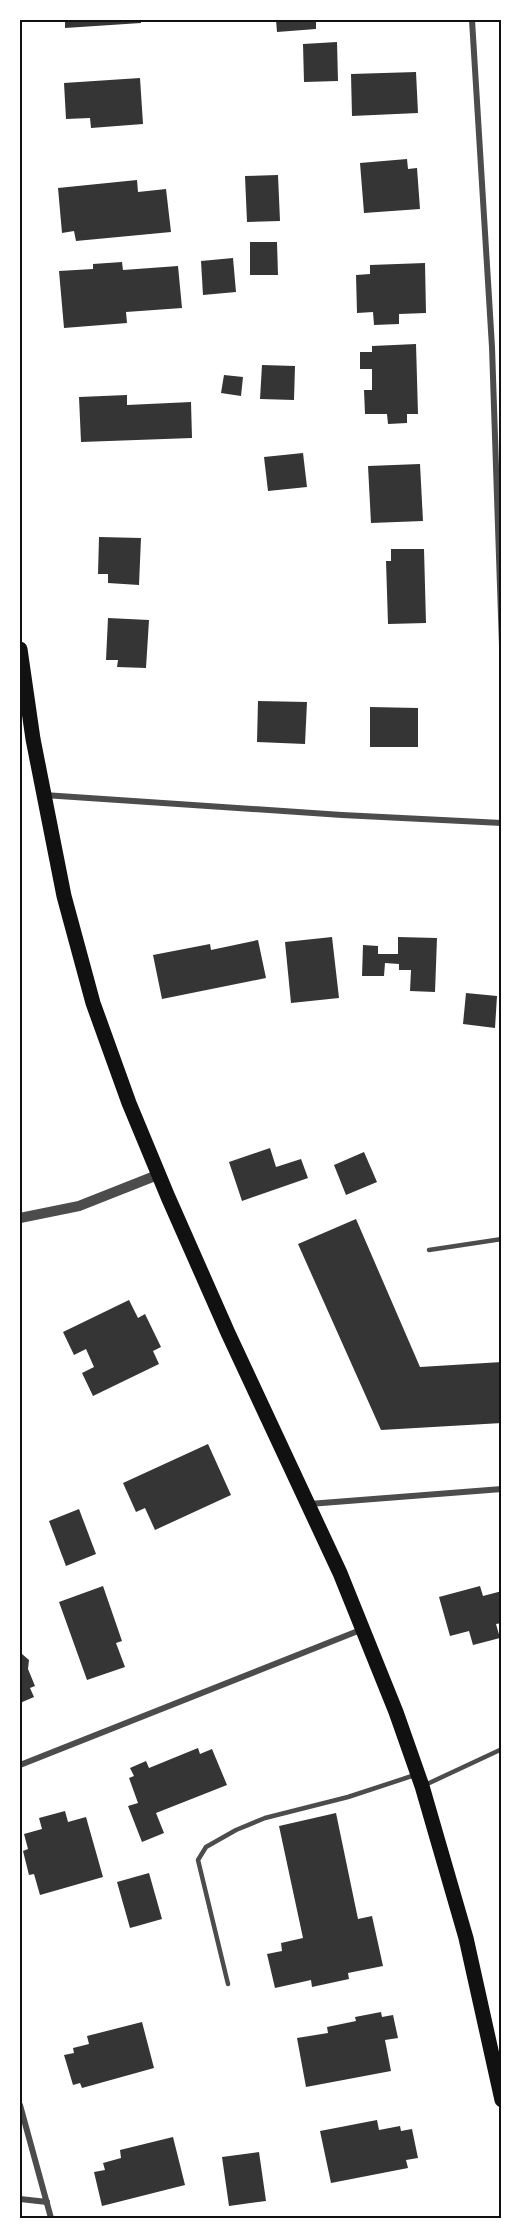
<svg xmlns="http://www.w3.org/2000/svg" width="521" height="2238" font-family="Quicksand,sans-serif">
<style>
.building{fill:#353535}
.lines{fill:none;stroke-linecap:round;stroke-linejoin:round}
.service{stroke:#4c4c4c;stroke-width:4.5}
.minor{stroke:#4c4c4c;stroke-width:6}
.tertiary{stroke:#4c4c4c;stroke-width:10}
.primary{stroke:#111;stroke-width:15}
.neatline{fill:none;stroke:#111;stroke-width:2}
</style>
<rect width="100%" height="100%" fill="#fff"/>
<g class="building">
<polygon points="65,20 141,20 141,23 65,28"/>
<polygon points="276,20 316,20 316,29 277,32"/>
<polygon points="337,42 338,81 304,82 303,44"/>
<polygon points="416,72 418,113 352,116 351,74"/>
<polygon points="140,78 143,124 91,128 90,118 66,119 64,83"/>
<polygon points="407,159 408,169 417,168 420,209 364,213 360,163"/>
<polygon points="278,175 280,221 247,222 245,176"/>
<polygon points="137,180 138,192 166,189 171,232 76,241 74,231 62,233 58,188"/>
<polygon points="250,242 277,242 278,275 250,275"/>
<polygon points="233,258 236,292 203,295 201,261"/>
<polygon points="122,262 123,270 178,266 182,308 126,312 127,323 64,328 59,271 93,269 93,264"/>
<polygon points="425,263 426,313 399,314 399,324 374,325 373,312 357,313 356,275 370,274 370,265"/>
<polygon points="416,344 418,414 407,414 407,423 388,424 387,414 365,414 364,390 372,390 372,369 360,369 360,352 372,352 372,346"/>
<polygon points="262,365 295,366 294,400 260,399"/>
<polygon points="224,375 243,377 241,396 221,393"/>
<polygon points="127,395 127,405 191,402 192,438 81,442 79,397"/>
<polygon points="303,453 307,487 268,491 264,457"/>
<polygon points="420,464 423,521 371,523 368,466"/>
<polygon points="99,537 141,538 139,585 108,583 108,574 98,574"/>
<polygon points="391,549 424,549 426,623 388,624 386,561 391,561"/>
<polygon points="108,618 149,620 146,668 117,667 118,660 106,660"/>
<polygon points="258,701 307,702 305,744 257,742"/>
<polygon points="370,707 418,708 418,747 370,747"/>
<polygon points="332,937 339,998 291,1003 285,942"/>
<polygon points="398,937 437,938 435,992 410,991 411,970 399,970 399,964 385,963 384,976 362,976 363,945 378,946 378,954 398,954"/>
<polygon points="258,940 266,978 162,999 153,955 210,944 211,950"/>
<polygon points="466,993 497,996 495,1028 463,1024"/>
<polygon points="270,1148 276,1167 301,1159 308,1178 242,1201 229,1162"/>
<polygon points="364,1152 377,1182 346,1195 334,1165"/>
<polygon points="356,1219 420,1367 502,1362 502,1423 381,1430 298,1244"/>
<polygon points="129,1300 138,1318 145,1314 161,1347 153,1351 159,1364 93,1396 82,1373 94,1367 86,1349 74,1355 63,1332"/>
<polygon points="208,1444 231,1495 155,1530 145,1508 136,1512 123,1483"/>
<polygon points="79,1509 96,1554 66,1566 49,1521"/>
<polygon points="103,1586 122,1641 116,1643 125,1667 87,1680 59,1602"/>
<polygon points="480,1586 483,1596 502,1591 502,1623 496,1624 500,1638 473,1645 469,1631 450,1636 439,1597"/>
<polygon points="20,1649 22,1654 29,1660 28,1669 35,1686 30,1688 34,1697 20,1703"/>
<polygon points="198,1748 200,1754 212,1749 227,1785 156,1813 164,1833 142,1842 128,1806 138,1803 129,1778 134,1776 130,1768 146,1761 149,1768"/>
<polygon points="65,1811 68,1822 86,1817 103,1877 40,1895 34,1874 29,1875 23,1851 28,1849 24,1834 42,1829 39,1818"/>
<polygon points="336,1813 358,1919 372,1916 383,1966 348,1973 349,1979 312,1987 311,1980 275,1988 267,1954 282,1951 281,1943 303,1938 279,1826"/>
<polygon points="149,1873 162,1919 130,1928 117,1882"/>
<polygon points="381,2012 382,2017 393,2015 398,2038 385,2040 391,2071 306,2087 297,2038 328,2033 327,2027 356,2021 355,2017"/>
<polygon points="142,2022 154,2068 82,2088 80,2083 73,2085 64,2055 74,2053 73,2048 89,2044 87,2036"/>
<polygon points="377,2120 379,2130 400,2126 401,2131 412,2129 418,2158 406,2160 408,2168 331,2183 320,2131"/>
<polygon points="173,2137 185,2185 102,2206 94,2172 105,2170 103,2163 121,2158 120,2150"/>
<polygon points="259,2152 266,2201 229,2206 222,2157"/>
</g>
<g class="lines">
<g class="service">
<polyline points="429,1250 502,1239"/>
<polyline points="425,1785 502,1749"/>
<polyline points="228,1984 198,1860 206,1847 236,1830 265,1818 348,1797 415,1775"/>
</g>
<g class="minor">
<polyline points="472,20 492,347 502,646"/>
<polyline points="44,795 342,815 502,823"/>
<polyline points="309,1504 502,1489"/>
<polyline points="20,1765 363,1629"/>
<polyline points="20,2105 51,2218"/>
<polyline points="20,2199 47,2202"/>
</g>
<polyline class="tertiary" points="20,1218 79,1206 160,1174"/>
<polyline class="primary" points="20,649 33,739 64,896 93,1003 129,1103 168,1197 228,1333 340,1573 396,1712 422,1786 466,1938 502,2100"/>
</g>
<rect width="521" height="2238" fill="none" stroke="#ffffff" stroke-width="42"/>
<rect x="21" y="21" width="479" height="2196" class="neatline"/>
</svg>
